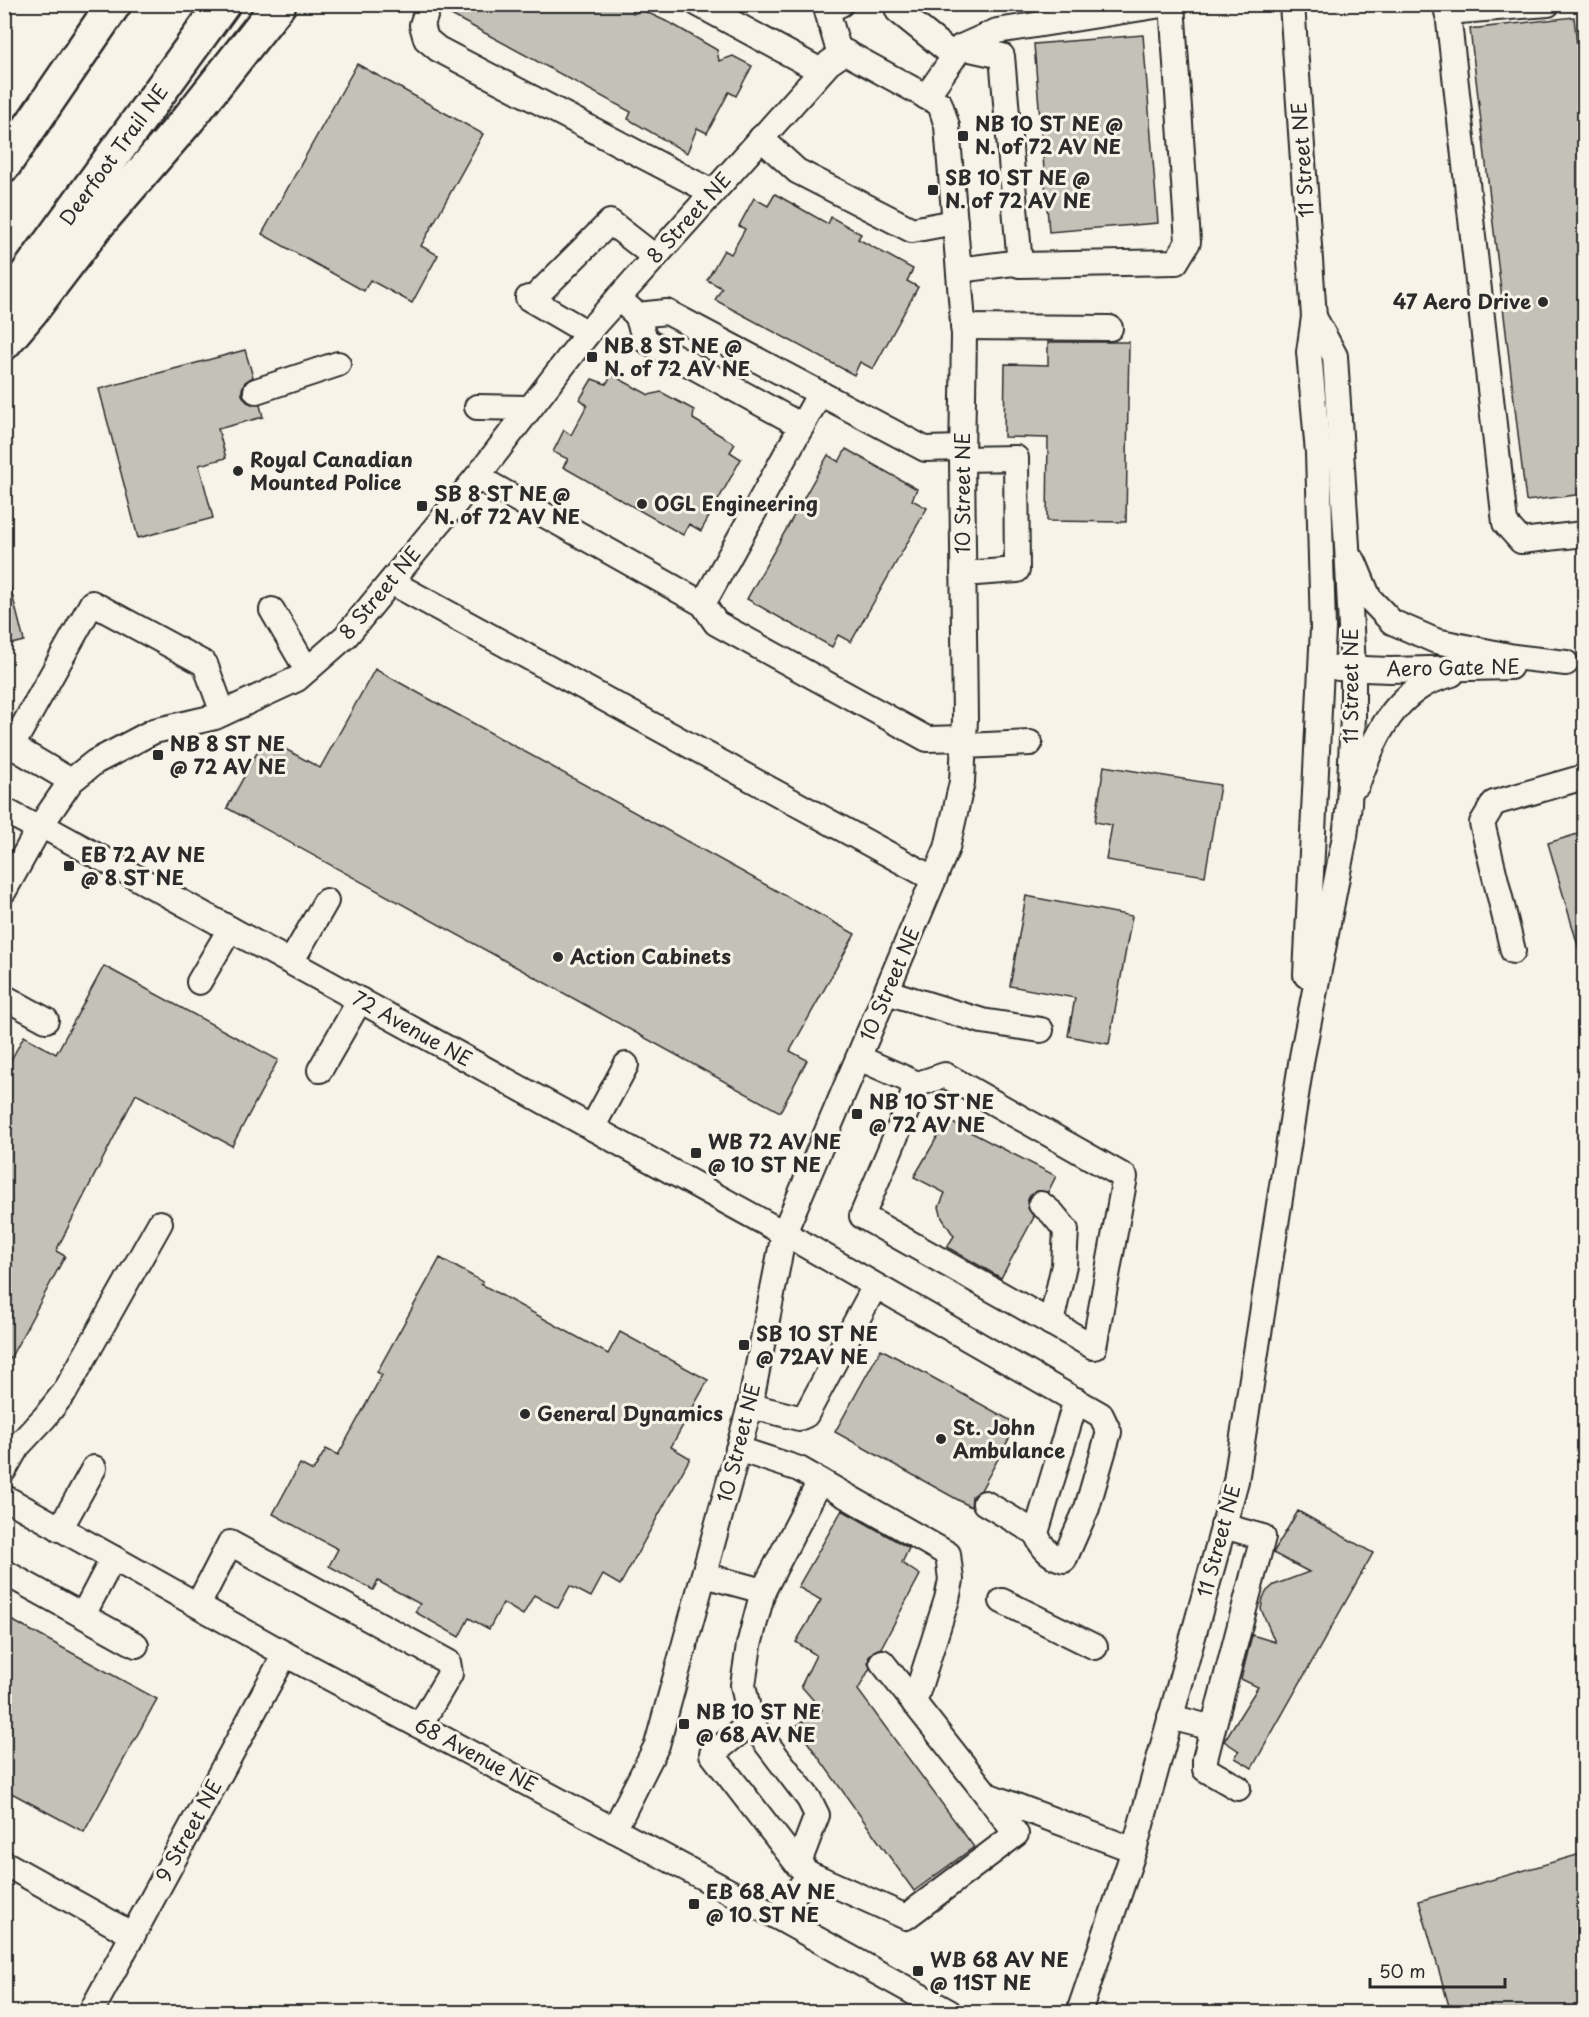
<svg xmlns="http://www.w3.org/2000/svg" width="1589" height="2017" font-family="'Playpen Sans',sans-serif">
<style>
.building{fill:#c4c1b9;stroke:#2b2b2b;stroke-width:1.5}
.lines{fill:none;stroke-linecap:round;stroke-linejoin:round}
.minor-casing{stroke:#2b2b2b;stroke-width:28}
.highway-casing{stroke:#2b2b2b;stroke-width:38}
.minor{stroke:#f7f3e8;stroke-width:24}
.highway{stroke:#f7f3e8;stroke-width:33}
.poi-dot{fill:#2b2b2b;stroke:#f7f3e8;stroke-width:2}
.labels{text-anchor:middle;stroke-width:6;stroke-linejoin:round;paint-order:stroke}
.poi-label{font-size:20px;font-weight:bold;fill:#2b2b2b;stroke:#f7f3e8;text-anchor:start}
.street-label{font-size:20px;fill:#2b2b2b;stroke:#f7f3e8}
</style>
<rect width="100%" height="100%" fill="#f7f3e8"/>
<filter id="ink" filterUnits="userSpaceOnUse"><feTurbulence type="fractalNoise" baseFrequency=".0167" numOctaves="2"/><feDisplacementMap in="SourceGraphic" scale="12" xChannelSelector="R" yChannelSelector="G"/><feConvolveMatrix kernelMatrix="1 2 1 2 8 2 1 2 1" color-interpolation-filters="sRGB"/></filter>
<g filter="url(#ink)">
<g class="building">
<polygon points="443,4 630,4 633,14 642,10 672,24 717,50 719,61 733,56 752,66 736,96 729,92 707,133 697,128 687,153 628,119 631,112 442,10"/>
<polygon points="1574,17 1584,109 1584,494 1526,501 1470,29"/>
<polygon points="1143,35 1158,223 1049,232 1034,44"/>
<polygon points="357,64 483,134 421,246 438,255 412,303 370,280 364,291 262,234"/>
<polygon points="775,194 828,224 831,217 861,234 858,239 913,269 907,281 918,287 873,369 860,362 854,375 715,300 722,288 707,280 724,250 731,254 745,229 739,226 754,198 768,206"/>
<polygon points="1048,342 1129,342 1126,522 1047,521 1048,438 1004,437 1005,364 1048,365"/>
<polygon points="245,350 253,377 245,382 242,389 242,395 247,402 254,405 260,405 263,417 218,429 226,458 199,465 213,518 138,538 99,389"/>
<polygon points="612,375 649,395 661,392 694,410 693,419 735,444 730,452 741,459 701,531 689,524 683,535 563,467 568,459 553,452 564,430 571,435 587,405 580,399 592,379 606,384"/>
<polygon points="846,449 917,489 912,500 927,508 851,642 838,635 832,647 747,599 828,455 839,462"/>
<polygon points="4,586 10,586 24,641 4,646"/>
<polygon points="375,669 855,934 790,1051 807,1060 780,1112 227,808 265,738 320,768"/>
<polygon points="1104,766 1220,785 1205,876 1106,860 1112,825 1095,822"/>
<polygon points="1584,832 1584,956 1581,956 1548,843"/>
<polygon points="1026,896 1132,916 1109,1044 1068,1036 1075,998 1010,986"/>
<polygon points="104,966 278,1060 232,1146 136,1094 56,1251 65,1256 4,1370 4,1073 24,1036 56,1054"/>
<polygon points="947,1120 1056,1176 1048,1192 1037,1191 1030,1195 1027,1202 1028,1208 1034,1217 1001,1278 947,1247 954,1236 942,1218 939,1207 945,1193 914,1177"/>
<polygon points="440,1258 483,1282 481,1284 608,1354 620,1332 708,1380 671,1447 690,1458 620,1585 603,1575 591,1597 570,1586 558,1608 534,1595 523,1615 503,1603 489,1629 469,1618 459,1637 415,1612 420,1604 378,1581 373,1590 329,1566 338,1549 273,1514 300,1464 313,1471 326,1449 338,1455 382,1375 377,1372"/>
<polygon points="881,1349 1017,1424 981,1490 972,1496 971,1507 835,1432"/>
<polygon points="842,1510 909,1548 902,1563 920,1575 881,1648 874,1651 869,1656 868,1663 870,1668 858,1690 974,1847 914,1891 796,1726 822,1710 801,1686 816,1655 796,1642 821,1600 798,1587"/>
<polygon points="1298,1511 1373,1553 1252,1768 1235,1758 1239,1751 1224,1741 1258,1687 1241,1679 1252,1635 1275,1642 1261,1609 1263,1598 1267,1591 1274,1585 1309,1572 1273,1553"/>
<polygon points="4,1616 157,1699 84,1832 4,1789"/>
<polygon points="1584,1853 1584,2013 1451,2013 1419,1901"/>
</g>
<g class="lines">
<defs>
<g id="minor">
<polyline points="429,4 422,25 426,39 438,49 712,192"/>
<polyline points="698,4 821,71"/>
<polyline points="896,4 898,11 954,56"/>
<polyline points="1292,4 1314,317 1309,352 1318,453 1323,628 1306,975"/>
<polyline points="1447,4 1505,523 1521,541 1584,534"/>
<polyline points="1447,12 1548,4"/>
<polyline points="961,47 997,31 1168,4"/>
<polyline points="840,55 827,11 841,4"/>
<polyline points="926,97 961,47 1002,56 1020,265"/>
<polyline points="761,138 797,171 912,230 955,222"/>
<polyline points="959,270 1013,263 1020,265 1176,262 1188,242 1172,4"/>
<polyline points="528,298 588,333"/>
<polyline points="618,298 637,315 667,312 925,449 962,448"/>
<polyline points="532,300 610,222 655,257"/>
<polyline points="637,315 645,340 802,426"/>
<polyline points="963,327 1110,328"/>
<polyline points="256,391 338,364"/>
<polyline points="477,407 530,408"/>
<polyline points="962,459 1016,458 1017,570 963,574"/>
<polyline points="477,477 703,604 716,623 927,739 964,738"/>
<polyline points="1354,562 1369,598 1392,622 1436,641 1514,657 1566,663"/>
<polyline points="391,582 934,879"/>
<polyline points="703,604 820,393"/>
<polyline points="272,610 307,670"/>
<polyline points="1338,668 1390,670 1510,667"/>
<polyline points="964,746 1030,743"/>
<polyline points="71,781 12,746 92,603 205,664 223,713"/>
<path d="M1357 785C1371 747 1386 708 1422 686 1431 680 1443 677 1452 674"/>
<polyline points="4,810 39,829"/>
<path d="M41 825 798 1241 1101 1415 1109 1432 1087 1508 1064 1560C1049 1556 1041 1547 1036 1533L1076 1400"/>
<polyline points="4,891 41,825 71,781 95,762 154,731 215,717 297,679 346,636 477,477 595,324 829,63 845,52 940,104 947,126 964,335 962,459 965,719 962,782 947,848 784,1233 750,1406 657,1745 614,1830"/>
<polyline points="1513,951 1482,823 1494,803 1584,777"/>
<polyline points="291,962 326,901"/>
<polyline points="199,982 230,929"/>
<polyline points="887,992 982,1021 1041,1030"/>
<polyline points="4,997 46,1020"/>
<polyline points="859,1058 911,1081 914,1093 862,1216 1094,1347 1125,1177 945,1075 912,1086"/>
<polyline points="320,1070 360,1000"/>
<polyline points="592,1128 626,1065"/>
<polyline points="1041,1204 1052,1213 1066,1230 1064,1265 1051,1323"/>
<polyline points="750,1406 799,1418 806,1415 875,1286"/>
<polyline points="738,1449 799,1469 820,1481"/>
<polyline points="4,1470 17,1447 45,1417 66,1390 160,1223"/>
<polyline points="4,1497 285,1654 777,1917 949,2012"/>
<polyline points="985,1503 1036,1533"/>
<polyline points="60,1529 94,1468"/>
<polyline points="4,1572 136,1645"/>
<polyline points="704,1575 763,1591"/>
<polyline points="1002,1601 1095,1647"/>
<polyline points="198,1605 230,1543 448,1662 450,1674 420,1725"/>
<polyline points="83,1615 113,1558"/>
<polyline points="882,1662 987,1795 1134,1850"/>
<polyline points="914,1703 947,1599 951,1580 948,1554 820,1481 763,1591 749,1645 743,1685 751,1723 712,1754 798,1865 810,1874 906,1917 1016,1834 987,1795"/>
<polyline points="1170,1717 1213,1728 1263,1537 1223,1526"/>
<polyline points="751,1723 809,1799 817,1815 798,1865"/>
<polyline points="1213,1728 1205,1759 1205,1769 1238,1788"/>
<polyline points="4,1863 133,1935"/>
<polyline points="777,1917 810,1874"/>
<polyline points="91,2012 285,1654"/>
<polyline points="1079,2012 1134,1850 1236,1481 1302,1057 1345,836 1349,804 1353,716 1353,669 1347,546 1335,356 1314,317"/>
</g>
<g id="highway">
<polyline points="4,165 114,4"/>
<polyline points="4,306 223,4"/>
<polyline points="4,343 32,310 96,226 190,117 279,4"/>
</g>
</defs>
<use href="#minor" class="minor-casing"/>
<use href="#highway" class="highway-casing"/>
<use href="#minor" class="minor"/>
<use href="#highway" class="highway"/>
</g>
</g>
<g class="poi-dot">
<rect x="957" y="130" width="12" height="12" rx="3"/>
<rect x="927" y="184" width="12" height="12" rx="3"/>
<circle cx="1543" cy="302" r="6"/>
<rect x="586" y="351" width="12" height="12" rx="3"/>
<circle cx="238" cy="471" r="6"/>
<circle cx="642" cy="504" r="6"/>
<rect x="416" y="500" width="12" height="12" rx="3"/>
<rect x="152" y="749" width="12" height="12" rx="3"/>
<rect x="63" y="860" width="12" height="12" rx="3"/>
<circle cx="558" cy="957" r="6"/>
<rect x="851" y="1108" width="12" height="12" rx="3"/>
<rect x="690" y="1147" width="12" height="12" rx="3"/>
<rect x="738" y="1339" width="12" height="12" rx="3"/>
<circle cx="525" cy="1414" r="6"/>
<circle cx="941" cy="1439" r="6"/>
<rect x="678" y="1718" width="12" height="12" rx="3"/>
<rect x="688" y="1898" width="12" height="12" rx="3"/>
<rect x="912" y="1965" width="12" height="12" rx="3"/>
</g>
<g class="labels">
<g class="poi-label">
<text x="975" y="131">NB 10 ST NE @<tspan x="975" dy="23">N. of 72 AV NE</tspan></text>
<text x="945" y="185">SB 10 ST NE @<tspan x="945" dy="23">N. of 72 AV NE</tspan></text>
<text x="1531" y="309" text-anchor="end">47 Aero Drive</text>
<text x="604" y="353">NB 8 ST NE @<tspan x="604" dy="23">N. of 72 AV NE</tspan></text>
<text x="250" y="467">Royal Canadian<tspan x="250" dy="23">Mounted Police</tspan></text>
<text x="434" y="501">SB 8 ST NE @<tspan x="434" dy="23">N. of 72 AV NE</tspan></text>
<text x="654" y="511">OGL Engineering</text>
<text x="170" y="751">NB 8 ST NE<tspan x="170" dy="23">@ 72 AV NE</tspan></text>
<text x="81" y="862">EB 72 AV NE<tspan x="81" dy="23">@ 8 ST NE</tspan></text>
<text x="570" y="964">Action Cabinets</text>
<text x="869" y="1109">NB 10 ST NE<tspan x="869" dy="23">@ 72 AV NE</tspan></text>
<text x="708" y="1149">WB 72 AV NE<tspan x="708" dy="23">@ 10 ST NE</tspan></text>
<text x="756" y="1341">SB 10 ST NE<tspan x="756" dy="23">@ 72AV NE</tspan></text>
<text x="537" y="1421">General Dynamics</text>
<text x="953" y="1435">St. John<tspan x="953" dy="23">Ambulance</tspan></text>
<text x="696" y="1719">NB 10 ST NE<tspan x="696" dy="23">@ 68 AV NE</tspan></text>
<text x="706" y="1899">EB 68 AV NE<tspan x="706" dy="23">@ 10 ST NE</tspan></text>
<text x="930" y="1967">WB 68 AV NE<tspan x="930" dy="23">@ 11ST NE</tspan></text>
</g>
<g class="street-label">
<text transform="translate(114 155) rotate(-54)" y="7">Deerfoot Trail NE</text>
<text transform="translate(1303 160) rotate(-94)" y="7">11 Street NE</text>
<text transform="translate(689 218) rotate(-48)" y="7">8 Street NE</text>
<text transform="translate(963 493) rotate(-90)" y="7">10 Street NE</text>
<text transform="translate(380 593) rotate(-50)" y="7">8 Street NE</text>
<text transform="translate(1453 668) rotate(-1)" y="7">Aero Gate NE</text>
<text transform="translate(1351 686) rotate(-90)" y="7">11 Street NE</text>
<text transform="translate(890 984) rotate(-67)" y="7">10 Street NE</text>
<text transform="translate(412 1029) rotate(29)" y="7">72 Avenue NE</text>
<text transform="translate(739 1443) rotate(-76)" y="7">10 Street NE</text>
<text transform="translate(1219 1541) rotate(-75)" y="7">11 Street NE</text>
<text transform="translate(476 1755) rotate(28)" y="7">68 Avenue NE</text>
<text transform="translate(189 1831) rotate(-61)" y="7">9 Street NE</text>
</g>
</g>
<rect width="1589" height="2017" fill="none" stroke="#f7f3e8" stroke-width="24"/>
<rect x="12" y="12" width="1565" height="1993" fill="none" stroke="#2b2b2b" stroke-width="2" filter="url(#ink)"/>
<path d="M1370 1978v9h135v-9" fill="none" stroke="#2b2b2b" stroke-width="3"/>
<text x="1379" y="1978" font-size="18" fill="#2b2b2b" stroke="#f7f3e8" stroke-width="4.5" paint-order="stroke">50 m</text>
</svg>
